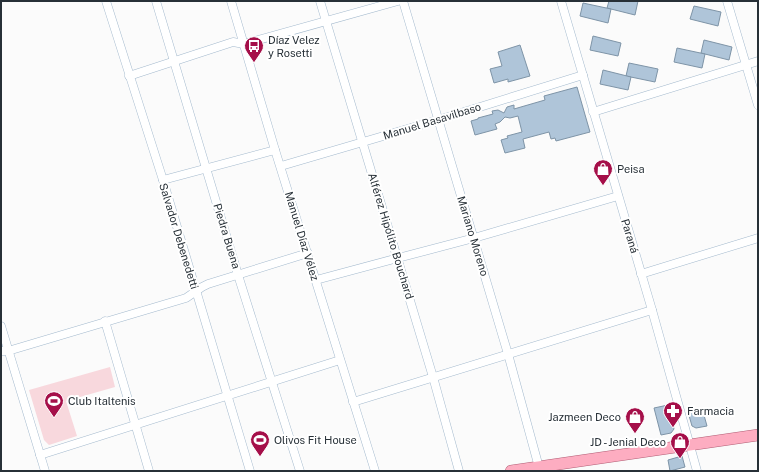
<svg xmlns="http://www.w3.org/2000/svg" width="759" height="472" font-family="'Public Sans',sans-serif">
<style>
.garden{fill:#f8d8dd}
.building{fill:#afc5d9;stroke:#7e94a7}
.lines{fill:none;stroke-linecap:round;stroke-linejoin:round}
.minor-casing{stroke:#a4bace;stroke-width:9}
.major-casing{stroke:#b15e75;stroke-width:12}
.minor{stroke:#fff;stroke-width:8}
.major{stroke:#fdadc1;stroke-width:11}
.labels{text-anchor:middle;stroke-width:4;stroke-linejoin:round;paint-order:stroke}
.poi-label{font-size:11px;fill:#273037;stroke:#fff;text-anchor:start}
.street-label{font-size:11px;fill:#273037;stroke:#fff}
</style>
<rect width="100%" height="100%" fill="#fbfbfb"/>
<polygon class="garden" points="110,367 115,387 66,401 77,436 49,445 44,440 29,390"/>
<g class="building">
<polygon points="609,1 638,1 635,15 607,8"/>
<polygon points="583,3 611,9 608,23 580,16"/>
<polygon points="694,6 721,12 718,26 690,19"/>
<polygon points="593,36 621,43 618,56 590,50"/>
<polygon points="704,40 732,47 729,60 701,53"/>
<polygon points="520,45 530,76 508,82 508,79 494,83 490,69 502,66 498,52"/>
<polygon points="677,48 705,54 702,68 674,62"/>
<polygon points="629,63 658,69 655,82 626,76"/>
<polygon points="603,70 631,77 628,90 600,84"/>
<polygon points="577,87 590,132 556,141 555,138 551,139 549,132 523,139 525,148 505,153 501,140 508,138 507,136 522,132 518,116 510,118 505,117 500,122 495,124 497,129 475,135 471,121 478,119 478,118 493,114 492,111 498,110 504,113 507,107 514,105 514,109 545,100 544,96"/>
<polygon points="668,405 674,429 671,433 661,435 654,408"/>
<polygon points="702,408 707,426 696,428 692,426 688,412"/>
<polygon points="682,456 685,467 670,471 668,460"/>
</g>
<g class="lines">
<defs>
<g id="minor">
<polyline points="106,1 163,180 250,471"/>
<polyline points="156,1 238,275 300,471"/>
<polyline points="231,1 275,150 375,471"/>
<polyline points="320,1 433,377 459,471"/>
<polyline points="403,1 508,354 540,471"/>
<polyline points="561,1 652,310 697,471"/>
<polyline points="727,1 758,105"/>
<polyline points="129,76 233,42 244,44 398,1"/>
<polyline points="593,112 758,61"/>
<polyline points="281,166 438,120 583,75"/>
<polyline points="163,180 275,150"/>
<polyline points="641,274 758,238"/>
<polyline points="316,280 398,258 474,238 618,196"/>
<polyline points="105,321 149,471"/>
<polyline points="1,326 45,471"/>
<polyline points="1,351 8,351 186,298 202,287 208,284 308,253"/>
<polyline points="353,402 652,310"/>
<polyline points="40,455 340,360"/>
</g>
<polyline id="major" points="511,471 758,435"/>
</defs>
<use href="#minor" class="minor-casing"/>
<use href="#major" class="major-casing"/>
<use href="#minor" class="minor"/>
<use href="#major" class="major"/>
</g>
<defs>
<symbol id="bus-pin" viewBox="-11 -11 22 30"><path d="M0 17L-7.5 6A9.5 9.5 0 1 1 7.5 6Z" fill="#a50f49" stroke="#fff"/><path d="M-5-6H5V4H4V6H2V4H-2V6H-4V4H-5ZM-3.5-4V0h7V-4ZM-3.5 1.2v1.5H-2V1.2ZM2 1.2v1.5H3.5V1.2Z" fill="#fff"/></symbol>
<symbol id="shop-pin" viewBox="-11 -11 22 30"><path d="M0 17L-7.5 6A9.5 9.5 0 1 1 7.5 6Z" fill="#a50f49" stroke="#fff"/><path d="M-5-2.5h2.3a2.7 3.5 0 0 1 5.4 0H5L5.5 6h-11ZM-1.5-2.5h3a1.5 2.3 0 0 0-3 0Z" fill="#fff"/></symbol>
<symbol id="stadium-pin" viewBox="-11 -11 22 30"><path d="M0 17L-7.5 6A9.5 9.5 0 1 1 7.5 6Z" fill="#a50f49" stroke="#fff"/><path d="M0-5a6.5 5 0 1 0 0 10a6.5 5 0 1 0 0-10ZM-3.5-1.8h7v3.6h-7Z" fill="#fff"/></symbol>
<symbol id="pharmacy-pin" viewBox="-11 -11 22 30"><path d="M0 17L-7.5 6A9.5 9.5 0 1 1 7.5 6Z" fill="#a50f49" stroke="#fff"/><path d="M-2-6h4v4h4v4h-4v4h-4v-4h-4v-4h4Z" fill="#fff"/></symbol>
</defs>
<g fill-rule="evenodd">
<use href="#bus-pin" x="243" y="35" width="22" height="30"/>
<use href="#shop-pin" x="592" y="158" width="22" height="30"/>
<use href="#stadium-pin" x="43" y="390" width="22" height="30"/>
<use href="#pharmacy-pin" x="662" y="400" width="22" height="30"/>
<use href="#shop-pin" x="624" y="406" width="22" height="30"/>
<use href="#stadium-pin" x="249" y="429" width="22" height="30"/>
<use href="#shop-pin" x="669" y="431" width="22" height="30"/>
</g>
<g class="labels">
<g class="poi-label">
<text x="268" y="44">Díaz Velez<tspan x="268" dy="13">y Rosetti</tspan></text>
<text x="617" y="173">Peisa</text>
<text x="68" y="405">Club Italtenis</text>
<text x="687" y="415">Farmacia</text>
<text x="621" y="421" text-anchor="end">Jazmeen Deco</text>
<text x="274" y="444">Olivos Fit House</text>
<text x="666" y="446" text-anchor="end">JD - Jenial Deco</text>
</g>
<g class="street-label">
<text transform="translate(432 121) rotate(-17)" y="4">Manuel Basavilbaso</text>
<text transform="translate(179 236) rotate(73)" y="4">Salvador Debenedetti</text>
<text transform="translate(227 236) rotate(73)" y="4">Piedra Buena</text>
<text transform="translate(302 236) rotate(73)" y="4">Manuel Díaz Vélez</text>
<text transform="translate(391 236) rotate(73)" y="4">Alférez Hipólito Bouchard</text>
<text transform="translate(473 236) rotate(73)" y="4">Mariano Moreno</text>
<text transform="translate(630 236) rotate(73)" y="4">Paraná</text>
</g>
</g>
<rect width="759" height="472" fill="none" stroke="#273037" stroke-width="4"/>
</svg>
